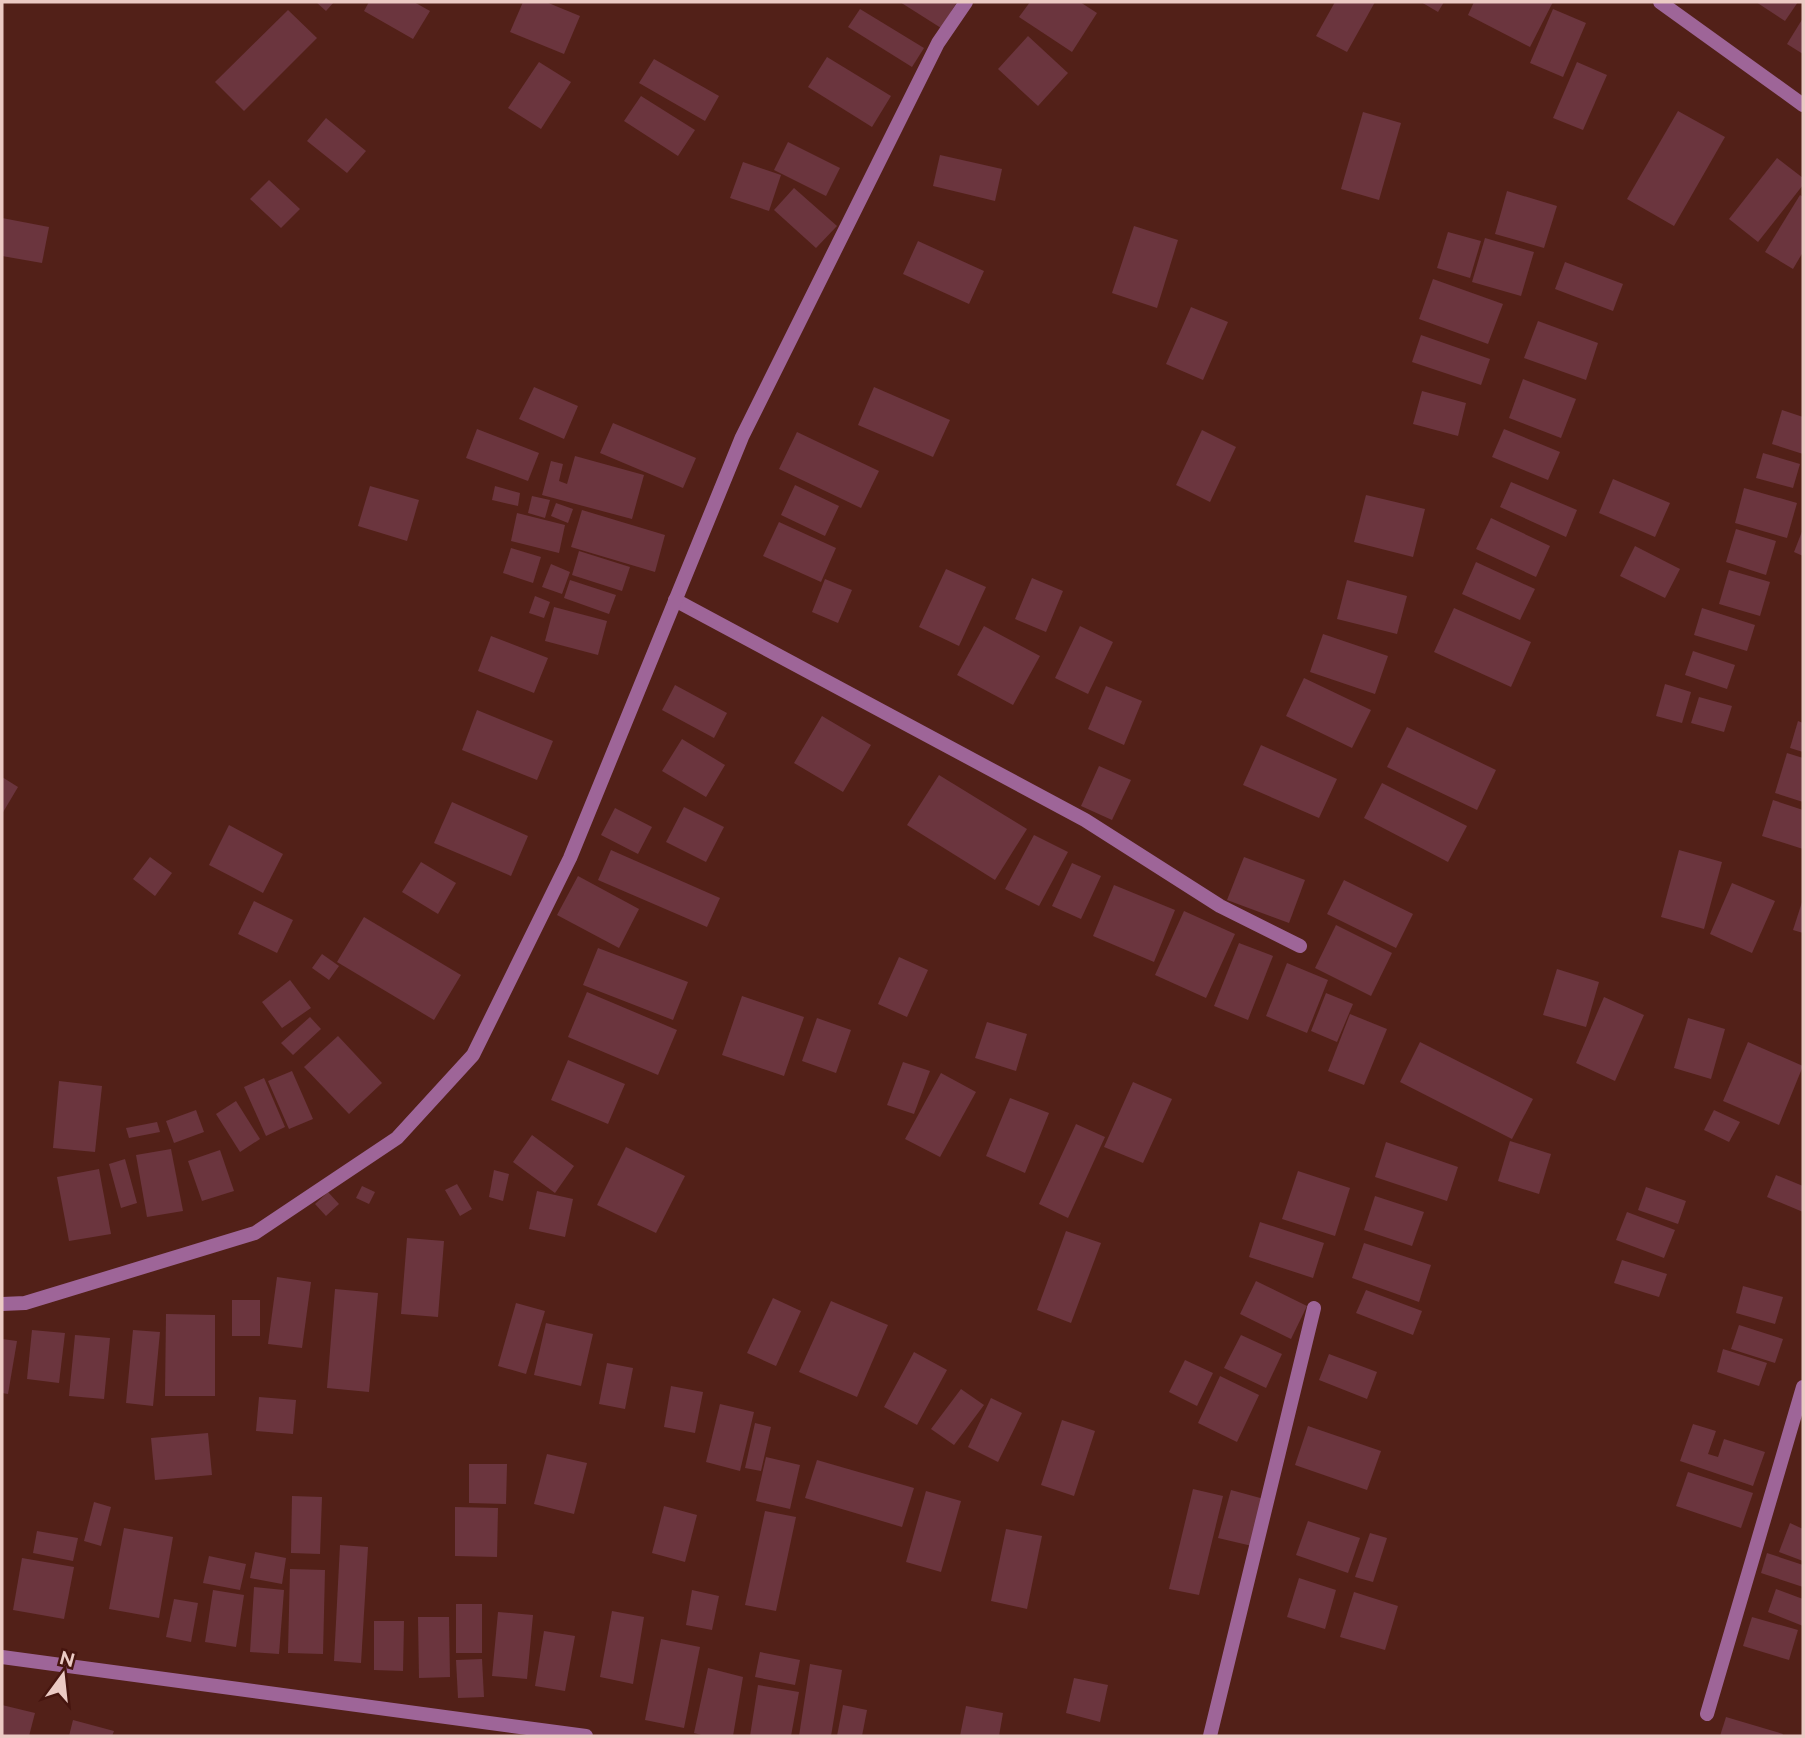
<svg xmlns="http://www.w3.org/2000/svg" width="1805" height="1738" font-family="Raleway,sans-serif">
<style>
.building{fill:#6b353e}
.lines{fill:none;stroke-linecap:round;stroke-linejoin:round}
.street{stroke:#9e6598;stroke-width:14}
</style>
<rect width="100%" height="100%" fill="#522018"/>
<g class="building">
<polygon points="316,2 334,2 326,11"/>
<polygon points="369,2 414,2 430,11 413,39 364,11"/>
<polygon points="523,2 546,2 580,16 564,54 510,32"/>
<polygon points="900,2 957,2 941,28"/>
<polygon points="1030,2 1080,2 1097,13 1072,52 1019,17"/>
<polygon points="1335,2 1375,2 1347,52 1316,36"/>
<polygon points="1421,2 1444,2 1438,12"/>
<polygon points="1474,2 1553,2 1530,47 1468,15"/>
<polygon points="1756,2 1798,2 1785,21"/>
<polygon points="860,9 924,48 912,67 848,27"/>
<polygon points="1553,9 1586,23 1563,77 1530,63"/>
<polygon points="288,10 317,38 244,111 215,82"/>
<polygon points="1803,18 1803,54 1787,44"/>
<polygon points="1028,36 1068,73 1038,106 998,69"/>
<polygon points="827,57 891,96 872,127 808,87"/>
<polygon points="654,59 719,96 705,121 639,83"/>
<polygon points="539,62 571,82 541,129 508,108"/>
<polygon points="1577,62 1607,75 1583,130 1553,118"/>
<polygon points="641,96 695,130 678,156 624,121"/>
<polygon points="1678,111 1725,137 1674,226 1627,199"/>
<polygon points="1363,112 1401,123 1379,200 1341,189"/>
<polygon points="326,118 366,151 347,173 307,141"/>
<polygon points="788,142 840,168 826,196 774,170"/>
<polygon points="940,155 1002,169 995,201 933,186"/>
<polygon points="1777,158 1803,178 1803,185 1758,242 1729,219"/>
<polygon points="743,162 781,175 769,211 730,198"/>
<polygon points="269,180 300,209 281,228 250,199"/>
<polygon points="794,188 837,226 816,248 774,210"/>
<polygon points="1507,191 1557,206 1544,248 1495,234"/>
<polygon points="1800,195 1803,197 1803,252 1793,269 1765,252"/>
<polygon points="2,218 49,227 42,263 2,256"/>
<polygon points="1134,226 1178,240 1157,308 1112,293"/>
<polygon points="1448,232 1481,241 1470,278 1437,268"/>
<polygon points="1485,238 1534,252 1521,296 1472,282"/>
<polygon points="918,241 984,271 969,304 903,274"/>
<polygon points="1565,262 1623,284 1613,311 1555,289"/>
<polygon points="1433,279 1503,304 1488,344 1419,319"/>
<polygon points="1191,307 1228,322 1203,380 1166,364"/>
<polygon points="1538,321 1598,343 1586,380 1524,358"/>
<polygon points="1421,335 1490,359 1481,385 1412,362"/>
<polygon points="1523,379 1576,399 1561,438 1509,418"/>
<polygon points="534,387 578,406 564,439 519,419"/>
<polygon points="874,387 950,420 933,457 858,425"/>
<polygon points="1422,391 1466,403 1458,436 1413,424"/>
<polygon points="1782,410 1803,417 1803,454 1772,444"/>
<polygon points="613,423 696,458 683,488 600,453"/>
<polygon points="477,429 539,453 528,481 466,458"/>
<polygon points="1504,429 1560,452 1548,480 1492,457"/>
<polygon points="1202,430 1236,447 1210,502 1176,485"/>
<polygon points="797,432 879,471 861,508 779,469"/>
<polygon points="1763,453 1800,464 1793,488 1756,478"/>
<polygon points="575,456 644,475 632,519 542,495 551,461 563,464 559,481 567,484"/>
<polygon points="1613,479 1670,503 1655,537 1599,513"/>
<polygon points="1511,482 1577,510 1566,537 1500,507"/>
<polygon points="795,485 839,506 825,536 781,515"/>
<polygon points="370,486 419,500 407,541 358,526"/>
<polygon points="495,486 520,493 518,506 492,500"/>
<polygon points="1744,488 1797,503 1787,538 1735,523"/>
<polygon points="1366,495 1425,509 1413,557 1354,542"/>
<polygon points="532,496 550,500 545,518 528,513"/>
<polygon points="556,503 573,509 568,523 551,516"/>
<polygon points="582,510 665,535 655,572 571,547"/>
<polygon points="517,513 565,525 559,553 511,541"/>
<polygon points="1491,518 1550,546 1536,577 1476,549"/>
<polygon points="779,522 836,548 821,582 763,556"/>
<polygon points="1736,529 1776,541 1766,575 1726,562"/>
<polygon points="1803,529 1803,556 1794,552"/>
<polygon points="1635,546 1680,569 1665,598 1620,576"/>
<polygon points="511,548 541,557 533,583 503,573"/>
<polygon points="579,551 630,567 622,591 572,575"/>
<polygon points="1476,562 1535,589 1520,620 1462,594"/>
<polygon points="551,564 570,572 562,594 542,587"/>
<polygon points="946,569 986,587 959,646 919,627"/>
<polygon points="1729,570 1770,582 1760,616 1719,604"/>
<polygon points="1032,578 1063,591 1046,632 1015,619"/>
<polygon points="825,579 852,590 838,623 812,612"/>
<polygon points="570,580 616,595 609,614 564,598"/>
<polygon points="1347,580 1407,596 1397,634 1337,619"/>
<polygon points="535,596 550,602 544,618 529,613"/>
<polygon points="554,607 607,621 598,655 545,641"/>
<polygon points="1454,608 1531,642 1511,687 1434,652"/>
<polygon points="1702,608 1755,625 1747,651 1694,635"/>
<polygon points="984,626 1040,656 1013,705 957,675"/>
<polygon points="1080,626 1113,642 1088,694 1055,678"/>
<polygon points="1323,634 1388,656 1375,694 1310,672"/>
<polygon points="491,636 548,658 534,693 478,671"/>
<polygon points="1693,651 1735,665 1727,689 1685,675"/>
<polygon points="1304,678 1371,710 1352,748 1286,716"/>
<polygon points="1665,684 1691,692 1682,723 1656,716"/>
<polygon points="675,685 727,713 714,738 662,710"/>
<polygon points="1106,686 1142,701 1124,745 1088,729"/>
<polygon points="1699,697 1732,706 1724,732 1691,723"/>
<polygon points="477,710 553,741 537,780 462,750"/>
<polygon points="822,716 871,745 843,792 794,763"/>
<polygon points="1798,721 1803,723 1803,752 1790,748"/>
<polygon points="1407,727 1496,770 1477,810 1387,767"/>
<polygon points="682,739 725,765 706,797 662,771"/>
<polygon points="1261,745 1337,779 1319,818 1243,785"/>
<polygon points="1787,753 1803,758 1803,802 1775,793"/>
<polygon points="1099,766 1131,780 1112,820 1081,806"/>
<polygon points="939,775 1027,829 995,880 907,825"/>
<polygon points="2,777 18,787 2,814"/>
<polygon points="1382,783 1467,826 1448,862 1364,818"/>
<polygon points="1773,800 1803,810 1803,849 1762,836"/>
<polygon points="452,802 528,836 511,876 434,843"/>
<polygon points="684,807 724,827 706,862 666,842"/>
<polygon points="615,808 652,827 638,854 601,835"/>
<polygon points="229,825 283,854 263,893 209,865"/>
<polygon points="1034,835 1068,852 1039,906 1005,889"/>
<polygon points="611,850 720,898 707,927 598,880"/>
<polygon points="1679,850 1722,862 1704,929 1661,917"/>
<polygon points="150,857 172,873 155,896 133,879"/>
<polygon points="1244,857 1305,880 1289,923 1227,900"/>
<polygon points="421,862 456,883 438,914 402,892"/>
<polygon points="1072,863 1101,876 1081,919 1052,906"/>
<polygon points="578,876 639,909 619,948 557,915"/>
<polygon points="1344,880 1413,914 1396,948 1327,914"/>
<polygon points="1732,883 1775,901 1752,953 1710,934"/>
<polygon points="1114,885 1175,910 1154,962 1093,936"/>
<polygon points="1803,899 1803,933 1793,930"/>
<polygon points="254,901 293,920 277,953 238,934"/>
<polygon points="1184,911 1235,934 1206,998 1155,975"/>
<polygon points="364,917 461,975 434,1020 337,962"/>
<polygon points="1336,925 1392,953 1371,996 1315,968"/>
<polygon points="1239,943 1273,956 1248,1020 1214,1006"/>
<polygon points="598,948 688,982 673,1020 583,985"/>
<polygon points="322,954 339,966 329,980 312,968"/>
<polygon points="899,957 928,970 907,1017 878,1004"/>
<polygon points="1287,963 1328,980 1307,1033 1266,1016"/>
<polygon points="1557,969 1599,982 1586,1027 1543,1015"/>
<polygon points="290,980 311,1008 282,1028 262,1002"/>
<polygon points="587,992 677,1030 658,1075 568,1037"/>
<polygon points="1326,993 1353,1004 1337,1042 1311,1031"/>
<polygon points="742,996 804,1017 784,1076 722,1055"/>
<polygon points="1604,997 1644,1015 1615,1081 1576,1063"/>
<polygon points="1350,1014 1387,1029 1364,1085 1328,1071"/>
<polygon points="310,1017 321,1029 293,1055 281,1043"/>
<polygon points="817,1018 851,1030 836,1073 802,1061"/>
<polygon points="1688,1018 1725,1029 1711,1079 1674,1068"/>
<polygon points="987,1022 1027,1034 1016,1071 975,1058"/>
<polygon points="338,1036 382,1083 349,1114 304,1067"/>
<polygon points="1420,1042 1533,1099 1512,1139 1400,1082"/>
<polygon points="1748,1042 1803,1066 1779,1125 1723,1101"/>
<polygon points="568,1060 625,1084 608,1124 551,1100"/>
<polygon points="903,1062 930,1071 914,1114 887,1105"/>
<polygon points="292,1071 313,1119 289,1129 268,1081"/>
<polygon points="941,1073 976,1092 940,1157 905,1139"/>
<polygon points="264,1078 285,1127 266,1136 244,1087"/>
<polygon points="59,1081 102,1086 95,1152 53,1148"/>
<polygon points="1133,1082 1172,1099 1143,1163 1104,1147"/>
<polygon points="1010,1098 1049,1113 1025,1173 986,1156"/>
<polygon points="236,1101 260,1139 240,1152 216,1114"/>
<polygon points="196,1110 204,1132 174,1143 166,1121"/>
<polygon points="1714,1110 1740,1122 1729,1142 1704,1130"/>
<polygon points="157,1122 160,1132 129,1138 126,1128"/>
<polygon points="1076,1124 1105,1137 1068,1218 1039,1204"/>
<polygon points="532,1135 574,1166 555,1193 513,1162"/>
<polygon points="1510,1141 1551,1154 1539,1194 1498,1181"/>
<polygon points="1386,1142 1458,1167 1447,1201 1375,1177"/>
<polygon points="626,1147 685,1176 656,1233 597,1205"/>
<polygon points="171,1149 183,1211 147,1217 136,1155"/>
<polygon points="220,1150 234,1191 202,1201 188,1161"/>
<polygon points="125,1159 137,1203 121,1208 109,1164"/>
<polygon points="99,1169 111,1234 69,1241 57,1177"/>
<polygon points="494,1170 509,1174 503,1201 489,1197"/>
<polygon points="1298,1171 1350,1188 1335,1236 1282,1219"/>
<polygon points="1776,1175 1803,1186 1803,1212 1767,1197"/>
<polygon points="457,1184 472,1209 460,1216 445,1190"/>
<polygon points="362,1186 375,1192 369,1204 356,1198"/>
<polygon points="1646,1187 1686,1201 1678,1224 1638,1210"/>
<polygon points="537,1191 573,1199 565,1237 529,1229"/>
<polygon points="328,1192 339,1204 326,1216 315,1204"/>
<polygon points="1375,1196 1424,1212 1412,1246 1364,1230"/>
<polygon points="1627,1212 1675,1230 1664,1258 1616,1240"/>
<polygon points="1260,1222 1324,1243 1313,1278 1249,1257"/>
<polygon points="1066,1231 1101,1243 1071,1323 1037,1310"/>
<polygon points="407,1238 444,1241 438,1317 401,1314"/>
<polygon points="1364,1243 1431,1265 1419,1302 1352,1278"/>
<polygon points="1622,1260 1667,1274 1659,1297 1614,1283"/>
<polygon points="277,1277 311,1282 302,1348 268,1344"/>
<polygon points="1256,1281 1307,1306 1291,1339 1240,1314"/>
<polygon points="1743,1286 1783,1297 1775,1324 1736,1313"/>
<polygon points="335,1289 378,1293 369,1392 327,1388"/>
<polygon points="1366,1290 1422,1311 1413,1335 1356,1313"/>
<polygon points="773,1298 801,1311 776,1366 747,1353"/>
<rect x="232" y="1300" width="28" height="36"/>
<polygon points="831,1301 888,1325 857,1397 799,1372"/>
<polygon points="516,1303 545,1311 526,1374 498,1366"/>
<polygon points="166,1314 215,1315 215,1396 165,1396"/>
<polygon points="546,1323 593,1334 581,1386 534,1375"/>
<polygon points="1739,1325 1783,1339 1775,1363 1731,1349"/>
<polygon points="32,1330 65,1333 59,1383 27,1379"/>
<polygon points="133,1330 160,1332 153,1406 126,1403"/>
<polygon points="75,1335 110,1338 104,1399 69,1396"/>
<polygon points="1241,1335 1282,1354 1266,1388 1224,1368"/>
<polygon points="2,1339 17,1341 8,1394 2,1393"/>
<polygon points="1723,1349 1767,1363 1759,1386 1717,1372"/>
<polygon points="914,1352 947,1370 917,1425 884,1407"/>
<polygon points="1329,1354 1377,1372 1367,1399 1319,1380"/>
<polygon points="1185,1360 1213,1373 1197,1406 1169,1392"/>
<polygon points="607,1363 633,1368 625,1409 599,1404"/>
<polygon points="1220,1376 1259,1395 1237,1442 1198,1423"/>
<polygon points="671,1386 703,1392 695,1433 664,1427"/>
<polygon points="961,1389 984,1405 954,1445 931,1429"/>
<polygon points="259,1397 296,1400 293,1434 256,1431"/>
<polygon points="991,1398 1022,1413 998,1462 968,1447"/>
<polygon points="720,1404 754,1412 740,1471 706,1462"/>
<polygon points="1062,1420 1095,1431 1074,1496 1041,1485"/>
<polygon points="755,1423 771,1427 761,1471 745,1468"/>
<polygon points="1693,1424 1716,1431 1708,1454 1718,1457 1724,1439 1765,1452 1753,1486 1680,1461"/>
<polygon points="1308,1426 1381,1451 1367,1490 1295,1465"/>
<polygon points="208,1433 212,1475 155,1480 151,1438"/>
<polygon points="547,1454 587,1463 574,1514 534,1504"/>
<polygon points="766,1457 800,1465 790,1509 756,1501"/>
<polygon points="817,1460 914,1488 902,1527 805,1498"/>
<polygon points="469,1464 507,1464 506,1504 469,1503"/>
<polygon points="1688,1472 1753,1493 1741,1528 1676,1506"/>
<polygon points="1193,1489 1223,1496 1199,1595 1169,1589"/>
<polygon points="1231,1490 1264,1499 1252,1546 1218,1538"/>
<polygon points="926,1491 961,1501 941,1572 906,1562"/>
<polygon points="292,1496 322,1497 320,1554 291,1553"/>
<polygon points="94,1502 111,1507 101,1546 84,1541"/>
<polygon points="664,1506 697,1515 685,1562 652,1553"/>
<polygon points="455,1507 498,1508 497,1557 455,1556"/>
<polygon points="765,1511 796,1517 776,1611 745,1605"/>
<polygon points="1308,1521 1360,1538 1348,1573 1296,1555"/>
<polygon points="1790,1523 1803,1529 1803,1561 1779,1552"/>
<polygon points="124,1528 173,1537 159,1618 109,1609"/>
<polygon points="1006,1529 1042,1536 1027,1609 991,1601"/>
<polygon points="37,1531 78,1538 73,1561 33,1553"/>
<polygon points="1370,1533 1387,1538 1373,1582 1355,1577"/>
<polygon points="340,1545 368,1547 361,1663 334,1661"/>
<polygon points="255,1552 286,1558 282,1584 250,1578"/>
<polygon points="1767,1553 1803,1565 1803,1587 1761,1573"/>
<polygon points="209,1556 246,1564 240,1590 203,1583"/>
<polygon points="22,1558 74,1567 64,1619 13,1610"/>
<polygon points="290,1569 325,1570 323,1654 288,1653"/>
<polygon points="1299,1578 1336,1590 1325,1629 1287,1617"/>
<polygon points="254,1587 284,1590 279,1654 250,1652"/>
<polygon points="1776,1589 1803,1599 1803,1626 1768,1612"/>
<polygon points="213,1590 244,1595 236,1647 205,1642"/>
<polygon points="692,1590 719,1596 712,1630 686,1625"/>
<polygon points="1354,1592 1398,1606 1385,1650 1340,1637"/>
<polygon points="174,1599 198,1603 191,1642 166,1637"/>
<rect x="456" y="1604" width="26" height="49"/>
<polygon points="612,1611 644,1617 633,1684 600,1677"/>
<polygon points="498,1612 533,1615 527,1679 492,1676"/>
<polygon points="418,1617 449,1617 450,1677 419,1678"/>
<polygon points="1752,1617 1798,1630 1789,1660 1743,1646"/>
<polygon points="374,1621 404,1621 403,1671 374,1670"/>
<polygon points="544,1631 575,1636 565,1691 535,1686"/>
<polygon points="661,1639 700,1647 684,1728 645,1720"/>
<polygon points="760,1652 800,1660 795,1685 755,1677"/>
<polygon points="482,1659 484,1697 458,1698 456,1660"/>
<polygon points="810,1664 842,1670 831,1736 799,1736"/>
<polygon points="708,1668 743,1677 733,1736 705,1736 694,1733"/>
<polygon points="1074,1678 1108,1685 1100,1722 1066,1713"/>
<polygon points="758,1685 799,1692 791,1736 750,1736"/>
<polygon points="2,1705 35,1713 29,1736 2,1736"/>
<polygon points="843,1705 867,1710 862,1736 837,1736"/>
<polygon points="966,1706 1003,1713 999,1736 960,1736"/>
<polygon points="1726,1717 1783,1734 1782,1736 1720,1736"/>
<polygon points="73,1720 114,1731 112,1736 69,1736"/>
</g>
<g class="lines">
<g class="street">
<polyline points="1660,2 1803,105"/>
<polyline points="675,600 1085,820 1220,906 1300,946"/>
<polyline points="2,1304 25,1303 255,1233 397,1138 473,1055 570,858 742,437 938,43 966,2"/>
<polyline points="2,1657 586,1736"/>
<polyline points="1707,1714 1803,1387"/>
<polyline points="1210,1736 1314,1308"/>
</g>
</g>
<rect width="1805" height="1738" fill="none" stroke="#ebcac4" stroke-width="7"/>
<g transform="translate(63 1675) rotate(15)" stroke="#46150f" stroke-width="5" paint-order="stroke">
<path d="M0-5L12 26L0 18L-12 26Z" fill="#ebcac4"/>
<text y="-10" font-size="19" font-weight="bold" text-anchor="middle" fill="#ebcac4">N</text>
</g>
</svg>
